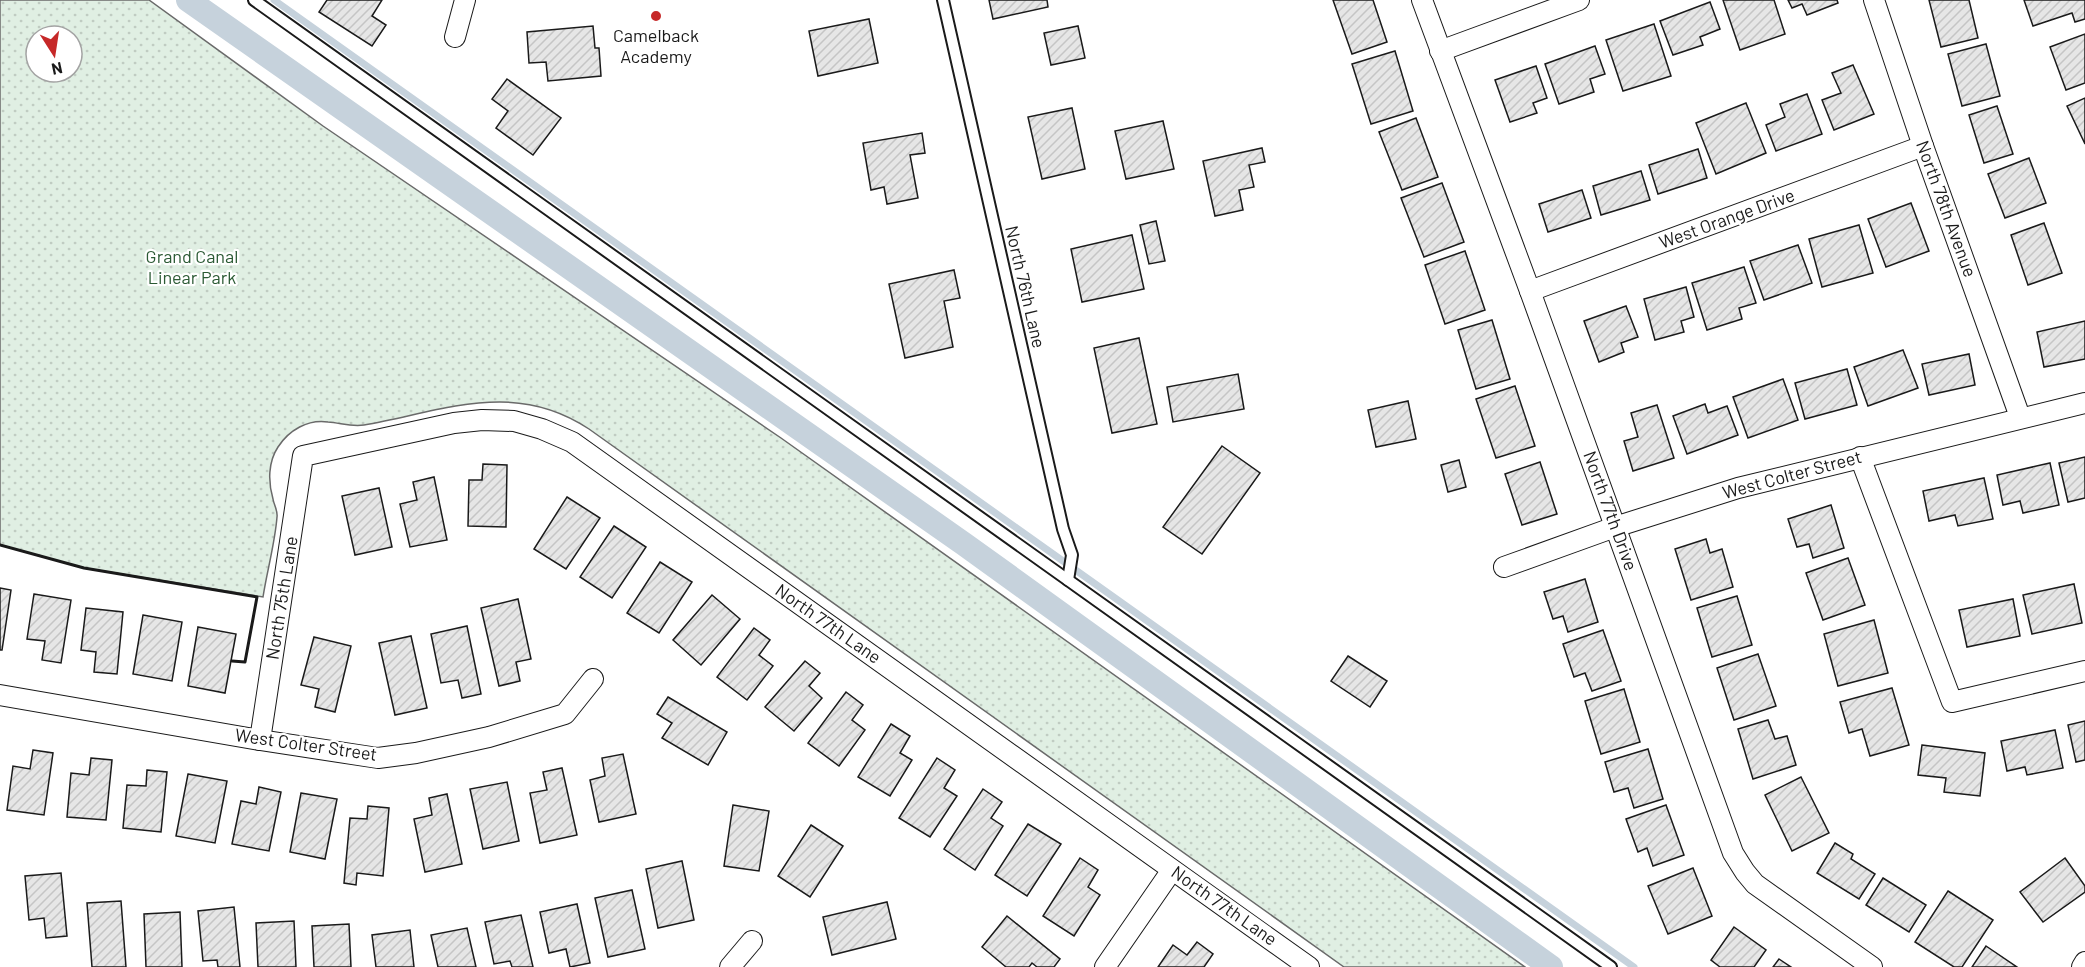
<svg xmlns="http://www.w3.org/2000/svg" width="2085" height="967" font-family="Barlow,sans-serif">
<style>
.park{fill:url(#park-dots);stroke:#6a6a6a;stroke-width:1.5;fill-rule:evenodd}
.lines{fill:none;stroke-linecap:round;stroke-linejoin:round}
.stream{stroke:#c6d2dc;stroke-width:7}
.canal{stroke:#c6d2dc;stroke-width:24}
.building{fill:url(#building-hatch);stroke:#1a1a1a;stroke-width:1.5}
.lane-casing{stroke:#1a1a1a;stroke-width:14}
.street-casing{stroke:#1a1a1a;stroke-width:22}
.lane{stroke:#fff;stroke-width:10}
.street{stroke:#fff;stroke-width:20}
.wall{stroke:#1a1a1a;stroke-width:3}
.poi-dot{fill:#c62828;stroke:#fff;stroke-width:2}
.labels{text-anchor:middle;stroke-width:4.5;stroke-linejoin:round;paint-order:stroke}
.poi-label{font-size:18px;fill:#1a1a1a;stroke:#fff}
.street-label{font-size:18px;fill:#1a1a1a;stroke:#fff}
.park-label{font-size:18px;fill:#2b5a34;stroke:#fff}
</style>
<defs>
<pattern id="park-dots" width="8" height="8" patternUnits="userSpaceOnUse" patternTransform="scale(1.5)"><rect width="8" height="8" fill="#e0efe3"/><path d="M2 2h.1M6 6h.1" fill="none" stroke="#c0ccc2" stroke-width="1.8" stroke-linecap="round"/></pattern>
<pattern id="building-hatch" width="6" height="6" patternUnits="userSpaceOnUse" patternTransform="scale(1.5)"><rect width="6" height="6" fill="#e6e6e6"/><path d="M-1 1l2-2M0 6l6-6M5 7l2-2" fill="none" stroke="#c5c5c5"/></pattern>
</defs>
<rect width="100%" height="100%" fill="#fff"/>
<path class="park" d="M0 0H149L323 126 781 438 1525 967H1344L589 429C514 379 444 411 364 425 351 427 341 423 328 422 308 419 289 430 278 447 268 462 268 482 273 499 274 505 278 511 277 517 275 543 267 571 263 597L84 568 0 545ZM36 36H72V72H36Z"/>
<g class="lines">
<polyline class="stream" points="274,0 1634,967"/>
<polyline class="canal" points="188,0 964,544 1551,967"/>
</g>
<g class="building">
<polygon points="327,0 382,0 372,16 386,25 372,46 319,12"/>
<polygon points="989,0 1047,0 1048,7 993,19"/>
<polygon points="1333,0 1373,0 1387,42 1352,54"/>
<polygon points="1723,0 1774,0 1785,34 1740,50"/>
<polygon points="1788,0 1837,0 1838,3 1807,15 1802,4 1792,8"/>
<polygon points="1929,0 1969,0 1978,38 1941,47"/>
<polygon points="2024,0 2085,0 2085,19 2075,22 2072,13 2033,26"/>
<polygon points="1710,2 1720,29 1700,37 1703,45 1673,55 1660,21"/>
<polygon points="869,19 878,63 818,76 809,31"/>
<polygon points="1654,24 1671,76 1623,91 1606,40"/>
<polygon points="593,26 595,48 599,48 601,76 548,81 546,62 529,63 527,32"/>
<polygon points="1078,26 1085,58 1051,65 1044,33"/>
<polygon points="2085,34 2085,83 2066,90 2050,47"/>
<polygon points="1986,44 2000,96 1962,106 1948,54"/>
<polygon points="1595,46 1605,74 1590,79 1594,92 1559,104 1545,64"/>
<polygon points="1395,51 1413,111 1371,124 1352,64"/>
<polygon points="1853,65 1874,114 1834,130 1822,100 1841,93 1832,73"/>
<polygon points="1536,66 1547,98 1533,103 1537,113 1510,122 1495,80"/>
<polygon points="507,79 561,118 533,155 496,128 508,111 492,99"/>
<polygon points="1807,94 1822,134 1776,151 1766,125 1785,117 1780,104"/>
<polygon points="2085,98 2085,144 2067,106"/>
<polygon points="1746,103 1766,153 1716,174 1696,123"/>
<polygon points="1997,106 2013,154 1984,163 1969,115"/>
<polygon points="1072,108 1085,169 1042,179 1028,117"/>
<polygon points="1416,118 1438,177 1402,190 1379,132"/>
<polygon points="1163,121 1174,169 1126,179 1115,131"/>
<polygon points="922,133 925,153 910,155 918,198 887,204 884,187 871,190 863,143"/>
<polygon points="1262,148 1265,162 1249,165 1254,187 1239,190 1243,210 1215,216 1203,161"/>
<polygon points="1698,149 1707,178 1658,194 1649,165"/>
<polygon points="2029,158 2046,203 2005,218 1988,174"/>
<polygon points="1641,171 1650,200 1601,215 1593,186"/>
<polygon points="1442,183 1464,242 1424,257 1401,198"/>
<polygon points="1582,190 1591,218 1548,232 1539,204"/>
<polygon points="1911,203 1929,251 1886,267 1868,219"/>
<polygon points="1156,221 1165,261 1149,264 1140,225"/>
<polygon points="2044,223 2062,273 2028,285 2011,235"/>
<polygon points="1859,225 1873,273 1822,287 1809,239"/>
<polygon points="1132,235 1144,289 1082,302 1071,249"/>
<polygon points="1798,245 1812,283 1764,300 1750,261"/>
<polygon points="1465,251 1485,310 1445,324 1425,265"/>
<polygon points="1744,267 1756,303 1739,308 1742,319 1707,330 1692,283"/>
<polygon points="954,270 960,298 944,301 953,347 905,358 889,284"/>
<polygon points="1686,287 1694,317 1681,321 1684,332 1655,340 1644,299"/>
<polygon points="1626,306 1638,337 1621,343 1624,352 1599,362 1584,321"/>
<polygon points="1492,320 1510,379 1476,389 1458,330"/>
<polygon points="2085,321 2085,359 2044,367 2037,332"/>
<polygon points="1139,338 1157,424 1112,433 1094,348"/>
<polygon points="1903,350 1918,388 1868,406 1854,367"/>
<polygon points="1969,354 1975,385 1929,395 1922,364"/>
<polygon points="1847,369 1857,405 1805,419 1795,383"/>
<polygon points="1238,374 1244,409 1173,422 1167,387"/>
<polygon points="1783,379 1798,420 1748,438 1733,397"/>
<polygon points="1515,386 1535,446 1496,458 1476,399"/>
<polygon points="1408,401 1416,439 1376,447 1368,410"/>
<polygon points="1705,404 1708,413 1727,406 1738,435 1687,454 1673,416"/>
<polygon points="1657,405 1674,458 1633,471 1624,441 1638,437 1631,413"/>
<polygon points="1222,446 1260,473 1202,554 1163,527"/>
<polygon points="2085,457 2085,498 2068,502 2059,463"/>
<polygon points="1459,460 1466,487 1448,492 1441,465"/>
<polygon points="1540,462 1557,514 1522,525 1505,474"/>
<polygon points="2050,463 2059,505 2023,513 2020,501 2003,505 1997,475"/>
<polygon points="483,464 507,465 506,527 468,526 469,480 482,480"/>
<polygon points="434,477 447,540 410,547 400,504 417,500 413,482"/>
<polygon points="1984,478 1993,519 1958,526 1955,515 1929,521 1923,491"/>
<polygon points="379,488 392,547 355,555 342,496"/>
<polygon points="567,497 600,518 566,569 534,549"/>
<polygon points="1831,505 1844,548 1813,558 1809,544 1797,547 1788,519"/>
<polygon points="614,526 646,547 612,598 580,577"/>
<polygon points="1706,539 1710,553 1722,549 1733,587 1691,600 1675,549"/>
<polygon points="1848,558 1865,605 1823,620 1806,573"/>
<polygon points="660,562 692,582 659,633 627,613"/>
<polygon points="1585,579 1598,622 1568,632 1563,616 1553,619 1544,592"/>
<polygon points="2074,584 2082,623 2032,634 2023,595"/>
<polygon points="0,588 11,590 2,650 0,650"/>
<polygon points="34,594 71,600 61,663 42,660 45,641 27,639"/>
<polygon points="712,595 740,619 701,665 673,640"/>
<polygon points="1737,596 1752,645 1712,657 1697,608"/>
<polygon points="518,599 531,659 516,662 520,681 499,686 481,608"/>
<polygon points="2013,599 2020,636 1967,647 1959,610"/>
<polygon points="86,608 123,612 117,674 94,672 96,652 81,650"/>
<polygon points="143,615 182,622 172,681 133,674"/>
<polygon points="1874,620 1888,673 1838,686 1824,634"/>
<polygon points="467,626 481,694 462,698 458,680 441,683 431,634"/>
<polygon points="198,627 236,634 225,693 188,686"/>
<polygon points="754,628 770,640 759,655 773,666 747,700 717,677"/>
<polygon points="1603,630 1621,681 1592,691 1585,673 1574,677 1563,644"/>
<polygon points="411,636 427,708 395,715 379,643"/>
<polygon points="314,637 351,646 335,712 315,707 319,689 301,685"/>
<polygon points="1758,654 1776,706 1734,720 1717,668"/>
<polygon points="1348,656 1387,681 1370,707 1331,681"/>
<polygon points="805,661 820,673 809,686 822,698 794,731 765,707"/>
<polygon points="1892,688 1909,745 1870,756 1862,729 1849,733 1840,702"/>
<polygon points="1624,689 1640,742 1601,754 1585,701"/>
<polygon points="846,692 863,705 852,720 865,730 839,766 808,743"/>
<polygon points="668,697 727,732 708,765 662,738 672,723 657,714"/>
<polygon points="1768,720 1775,739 1787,736 1796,765 1753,779 1738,729"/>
<polygon points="2085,721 2085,760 2076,762 2068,725"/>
<polygon points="891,724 910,736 900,753 912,760 890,796 858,777"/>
<polygon points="2055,730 2063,768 2027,775 2025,767 2007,771 2001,741"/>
<polygon points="1922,745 1985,753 1980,796 1944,792 1946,778 1918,775"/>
<polygon points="1648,749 1663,799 1634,808 1628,788 1614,792 1605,762"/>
<polygon points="33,750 53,753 44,815 7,810 13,766 30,769"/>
<polygon points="623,754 636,814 599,822 590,780 605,776 602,758"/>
<polygon points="91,758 112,760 106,820 67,817 71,773 89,775"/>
<polygon points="937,758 955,770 944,788 957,796 930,837 899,818"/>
<polygon points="562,768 577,835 540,843 530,793 547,790 543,772"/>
<polygon points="147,770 167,772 161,832 123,828 127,785 146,786"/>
<polygon points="188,774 227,781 215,843 176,836"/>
<polygon points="1801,777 1829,833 1792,851 1765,795"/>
<polygon points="507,782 519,841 483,849 470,789"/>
<polygon points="259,787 281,792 269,851 232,844 241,801 256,804"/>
<polygon points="983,789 1002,802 991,818 1003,826 975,870 944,849"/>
<polygon points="301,793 337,799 325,859 290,852"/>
<polygon points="447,794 462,864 425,872 414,819 432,815 429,798"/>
<polygon points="733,805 769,811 759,871 724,866"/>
<polygon points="1666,805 1684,855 1653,866 1647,848 1638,852 1626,819"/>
<polygon points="368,806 389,808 383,876 357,873 356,885 344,883 350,818 367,819"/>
<polygon points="1028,824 1061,844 1027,896 995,875"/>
<polygon points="811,825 843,846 810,897 778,876"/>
<polygon points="1835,843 1853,854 1851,859 1875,874 1859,899 1817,873"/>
<polygon points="1080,858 1098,870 1088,887 1100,895 1074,936 1043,916"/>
<polygon points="2065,858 2085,886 2085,892 2043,922 2020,892"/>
<polygon points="682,861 694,920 658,928 646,869"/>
<polygon points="1693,868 1712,916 1668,934 1648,886"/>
<polygon points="61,873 67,936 46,938 44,918 29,920 25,876"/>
<polygon points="1883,878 1926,905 1909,932 1866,905"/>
<polygon points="632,890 645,949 608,957 595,898"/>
<polygon points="1948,891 1993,920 1962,967 1954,967 1915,942"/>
<polygon points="121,901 126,967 92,967 87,903"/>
<polygon points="887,902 896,939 832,955 823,917"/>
<polygon points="577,904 590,963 570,967 566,949 549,953 540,912"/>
<polygon points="234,907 240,967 218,967 217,960 203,961 198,911"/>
<polygon points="180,912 182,967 146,967 144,914"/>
<polygon points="521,915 533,967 512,967 510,961 494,964 485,922"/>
<polygon points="1007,916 1060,959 1054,967 1037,967 1032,963 1029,967 1006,967 982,947"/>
<polygon points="294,921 296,967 258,967 256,923"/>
<polygon points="349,924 351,967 314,967 312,926"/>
<polygon points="1734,927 1766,950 1754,967 1720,967 1711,960"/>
<polygon points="467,928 476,967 438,967 431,935"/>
<polygon points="410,930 414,967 376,967 372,935"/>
<polygon points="1197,942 1213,954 1204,967 1158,967 1173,945 1187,955"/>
<polygon points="1986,946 2017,967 1972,967"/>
<polygon points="1779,959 1791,967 1773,967"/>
</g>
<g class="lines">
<defs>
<g id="lane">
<polyline points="254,0 1611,967"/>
<polyline points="943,0 1063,529 1072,555 1068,580"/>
</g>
<g id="street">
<polyline points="1422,0 1530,291 1733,853 1745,872 1755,884 1872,967"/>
<polyline points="1874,0 1923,146 2020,417"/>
<polyline points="455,37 465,0"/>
<polyline points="1440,51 1579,0"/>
<polyline points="1530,291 1923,146"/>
<polyline points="1860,457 1952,702 2085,671"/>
<polyline points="1504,567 1615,527 1738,488 2085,403"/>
<polyline points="0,695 260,740 378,758 416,753 489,737 565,714 593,679"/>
<polyline points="260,740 303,456 454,423 482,420 514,421 542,429 572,442 1309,967"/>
<polyline points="730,967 752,941"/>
<polyline points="1105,967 1172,870"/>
<polyline points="2082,967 2085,962"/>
</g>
</defs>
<use href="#lane" class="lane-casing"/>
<use href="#street" class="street-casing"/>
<use href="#lane" class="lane"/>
<use href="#street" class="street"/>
<polyline class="wall" points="0,545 84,568 257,597 245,662 232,661"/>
</g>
<circle class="poi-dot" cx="656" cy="16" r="6"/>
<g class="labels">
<g class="poi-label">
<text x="656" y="42">Camelback<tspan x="656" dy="21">Academy</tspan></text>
</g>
<g class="street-label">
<text transform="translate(1946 209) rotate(70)" y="6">North 78th Avenue</text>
<text transform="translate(1727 219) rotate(-20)" y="6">West Orange Drive</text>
<text transform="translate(1025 287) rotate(77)" y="6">North 76th Lane</text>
<text transform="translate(1792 475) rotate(-15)" y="6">West Colter Street</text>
<text transform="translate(1610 511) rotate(70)" y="6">North 77th Drive</text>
<text transform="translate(282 598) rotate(-81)" y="6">North 75th Lane</text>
<text transform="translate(828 624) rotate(35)" y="6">North 77th Lane</text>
<text transform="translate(306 745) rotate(8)" y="6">West Colter Street</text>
<text transform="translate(1224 906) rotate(35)" y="6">North 77th Lane</text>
</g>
<g class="park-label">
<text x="192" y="263">Grand Canal<tspan x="192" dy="21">Linear Park</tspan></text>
</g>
</g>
<g transform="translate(54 54) rotate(168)"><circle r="28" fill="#ffffff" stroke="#a3a3a3" stroke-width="1.5"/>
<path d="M0-4.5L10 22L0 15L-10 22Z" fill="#c62828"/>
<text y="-9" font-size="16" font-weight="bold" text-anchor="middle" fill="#1a1a1a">N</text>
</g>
</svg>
